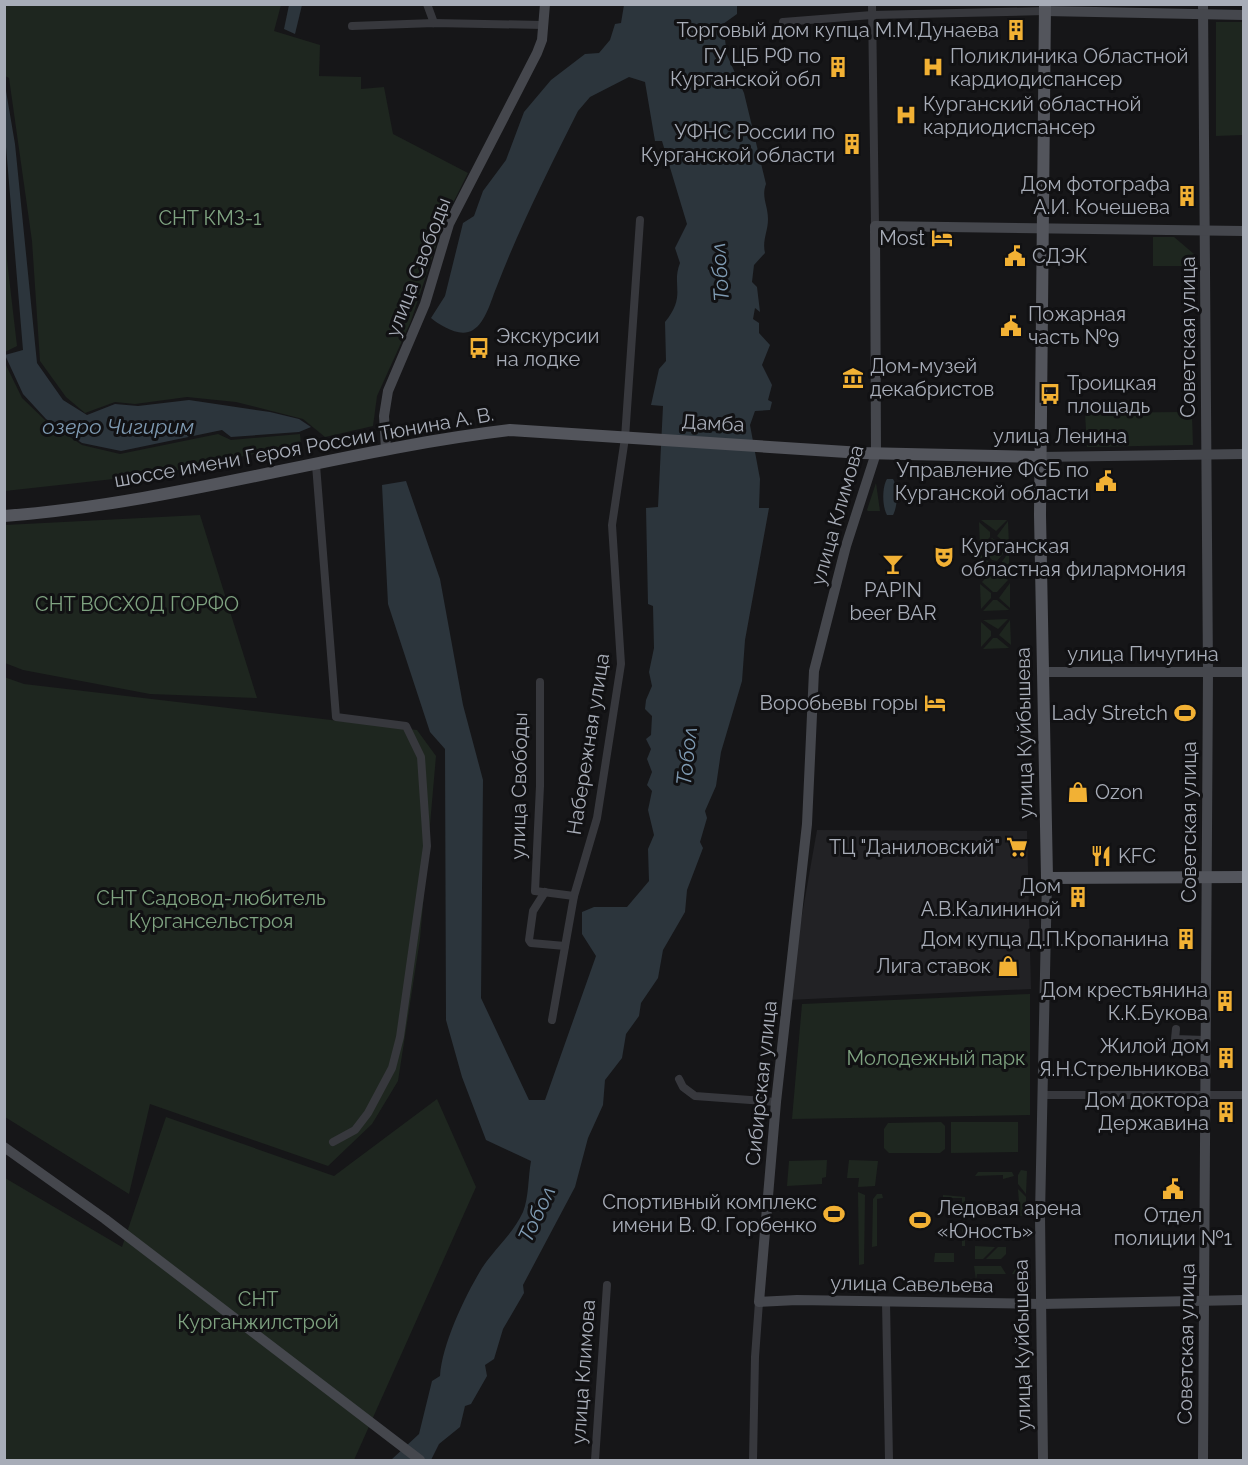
<svg xmlns="http://www.w3.org/2000/svg" width="1248" height="1465" font-family="Raleway,sans-serif">
<style>
.built{fill:#222225}
.green{fill:#1e261f}
.water{fill:#2c353c}
.lines{fill:none;stroke-linecap:round;stroke-linejoin:round}
.street{stroke:#37383d;stroke-width:8}
.secondary{stroke:#45474d;stroke-width:10}
.primary{stroke:#53555c;stroke-width:12}
.labels{text-anchor:middle;stroke-width:6;stroke-linejoin:round;paint-order:stroke}
.poi-label{font-size:20px;fill:#a8adb8;stroke:#111113;text-anchor:end}
.park-label{font-size:20px;fill:#7fa381;stroke:#111113}
.street-label{font-size:20px;fill:#a8adb8;stroke:#111113}
.water-label{font-size:21px;font-style:italic;fill:#7f9bb3;stroke:#111113}
</style>
<rect width="100%" height="100%" fill="#161618"/>
<polygon class="built" points="817,830 1027,831 1031,989 787,1000"/>
<g class="green">
<polygon points="4,5 281,5 274,31 320,45 319,76 361,77 361,89 384,87 393,134 468,173 445,219 411,321 377,396 373,426 325,437 303,419 236,402 187,397 135,404 115,402 85,413 66,397 40,361 32,241 9,78 5,76"/>
<polygon points="1216,22 1243,22 1243,135 1216,136"/>
<polygon points="4,195 7,260 17,346 5,352"/>
<polygon points="1153,237 1174,237 1194,254 1193,266 1153,266"/>
<polygon points="4,361 22,398 47,422 82,445 120,454 218,434 231,440 300,434 301,444 159,474 5,491"/>
<polygon points="1180,412 1180,416 1192,416 1193,445 1087,447 1085,413"/>
<polygon points="876,483 880,511 868,511 867,510"/>
<polygon points="200,515 257,698 150,694 23,670 5,663 5,525"/>
<polygon points="981,520 1007,520 996,531"/>
<polygon points="1008,521 1009,546 997,536"/>
<polygon points="979,522 990,532 990,537 980,548"/>
<polygon points="992,538 1007,549 997,561 992,560 982,549"/>
<polygon points="1009,552 1009,577 998,567"/>
<polygon points="980,554 990,563 991,568 981,579"/>
<polygon points="993,570 997,570 1008,580 997,592 993,592 982,582"/>
<polygon points="1010,583 1010,608 999,598"/>
<polygon points="980,584 991,593 991,598 981,609"/>
<polygon points="993,600 997,600 1009,610 983,611"/>
<polygon points="1008,619 998,629 983,620"/>
<polygon points="1010,620 1011,645 999,635"/>
<polygon points="981,622 991,631 991,636 981,647"/>
<polygon points="993,638 997,638 1009,648 983,649"/>
<polygon points="4,677 24,684 417,730 436,756 420,939 398,1081 372,1124 328,1166 150,1104 129,1194 5,1117"/>
<polygon points="1030,994 1030,1115 792,1119 802,1004"/>
<polygon points="437,1099 476,1187 354,1460 5,1460 5,1178 122,1247 166,1117 334,1176"/>
<polygon points="941,1122 945,1126 945,1149 940,1153 889,1153 884,1148 884,1129 888,1123"/>
<polygon points="951,1122 1018,1122 1018,1152 951,1153"/>
<polygon points="827,1160 826,1177 822,1178 822,1184 787,1186 789,1161"/>
<polygon points="849,1160 878,1161 875,1186 858,1187 859,1178 847,1178"/>
<polygon points="1021,1170 1027,1171 1026,1194 1018,1184 1018,1175"/>
<polygon points="978,1172 1012,1172 1014,1176 1003,1179 1003,1175 975,1176"/>
<polygon points="1018,1189 1026,1197 1026,1215 1020,1216"/>
<polygon points="858,1192 865,1195 864,1264 859,1265"/>
<polygon points="877,1194 882,1194 883,1198 877,1199 877,1246 872,1247 873,1199"/>
<polygon points="943,1195 965,1197 965,1246 962,1246 962,1198 943,1198"/>
<polygon points="975,1246 995,1247 983,1259 975,1259"/>
<polygon points="998,1247 1006,1247 1006,1254 1001,1259 986,1259"/>
<polygon points="935,1253 954,1253 954,1262 934,1262"/>
<polygon points="974,1266 1001,1266 1006,1274 977,1274 976,1280"/>
<polygon points="1017,1266 1027,1268 1026,1292 1023,1292 1023,1275 1012,1274"/>
</g>
<g class="water">
<polygon points="289,5 302,5 295,34 284,29"/>
<path d="M624 5H737V14L723 24 727 55 744 93 766 184C761 197 768 205 768 219 768 232 762 240 765 253L754 265 752 282 757 287 760 312 755 308 753 319 759 323V333L770 345 762 365 772 385 768 400 772 402 770 410 755 411 750 425 760 479 759 508H769L745 640 742 681 721 752 716 786 705 811 707 818 700 842 703 848 687 890 685 912 663 950 658 978 641 1003 639 1016 626 1034 622 1058 605 1080 603 1105 588 1138 575 1187 523 1285 524 1293 503 1329 494 1359 485 1365 487 1376 471 1404 465 1406 460 1427 439 1444 431 1460H391L419 1434 432 1381 440 1376C442 1344 465 1296 482 1268 495 1248 513 1234 523 1212 529 1197 528 1177 531 1161L486 1140 462 1077 446 1020 445 749 430 732 388 604 382 485 406 481 440 579 463 705 483 780 481 998 529 1100H545L596 956 582 934V912L594 907H627L649 881 648 849 654 835 648 810 652 791 647 785 652 772 647 759 651 749 646 739 651 735 652 716 645 709 646 700 652 686 649 672 654 648 653 606 648 604 646 508 658 507 663 406 651 405 659 369 666 361 665 322C687 295 671 286 680 263L675 248 687 224 662 141H655L645 82 629 77 590 97 578 111C549 169 520 226 497 286 491 300 486 322 473 330 460 338 441 326 431 318L445 296 463 223 474 216 483 191 506 160 524 112 551 80 585 54 599 53 610 40 615 24 621 23Z"/>
<polygon points="4,79 15,144 37,363 63,400 87,415 115,404 138,406 189,400 270,412 299,419 311,427 299,432 231,437 222,430 121,451 82,443 46,419 23,394 5,355 23,350 5,135"/>
<path d="M887 479H893C898 487 898 506 893 515H887C882 506 882 487 887 479Z"/>
</g>
<g class="lines">
<g class="street">
<polyline points="427,4 434,23"/>
<polyline points="872,4 875,226"/>
<polyline points="783,22 872,15 1045,11"/>
<polyline points="352,26 434,23 543,25"/>
<polyline points="316,465 336,717 406,726 421,757 427,846 400,1037 392,1068 368,1113 355,1130 333,1142"/>
<polyline points="540,682 540,786 535,891 574,896"/>
<polyline points="545,892 533,911 529,940 531,943 565,946"/>
<polyline points="552,1020 574,896 597,818 621,664 612,525 625,438 640,220"/>
<polyline points="1176,1029 1175,1039 1205,1040"/>
<polyline points="679,1079 683,1087 695,1096 776,1102"/>
<polyline points="1042,1095 1244,1095"/>
<polyline points="886,1302 889,1460"/>
<polyline points="595,1460 607,1285"/>
<polyline points="753,1460 755,1357 759,1302"/>
</g>
<g class="secondary">
<polyline points="1203,4 1208,673 1203,1460"/>
<polyline points="1045,11 1244,15"/>
<polyline points="1244,231 875,226 876,453 846,546 814,671 807,824 776,1102 759,1302 797,1300 1041,1304 1244,1300"/>
<polyline points="386,449 384,416 388,391 425,304 449,224 537,53 542,40 545,4"/>
<polyline points="1040,457 1244,454"/>
<polyline points="1042,672 1244,672"/>
<polyline points="4,1147 105,1219 420,1460"/>
<polyline points="1043,1460 1040,1215 1047,878"/>
</g>
<g class="primary">
<polyline points="1045,4 1040,515 1047,878 1244,877"/>
<path d="M4 516C175 503 340 450 510 430L862 453 1040 457"/>
</g>
</g>
<defs>
<symbol id="building-bare" viewBox="-9 -9 18 18"><path d="M-4-6H4V6H1V3H-1V6H-4ZM-2.5-4.3h1.7v1.8h-1.7ZM.8-4.3h1.7v1.8H.8ZM-2.5-1h1.7V.8h-1.7ZM.8-1h1.7V.8H.8Z" fill="#f2b134" stroke="#111113" stroke-width="2.5" paint-order="stroke"/></symbol>
<symbol id="hospital-bare" viewBox="-9 -9 18 18"><path d="M-5-5h3v3.5h4V-5h3V5h-3V1.5h-4V5h-3Z" fill="#f2b134" stroke="#111113" stroke-width="2.5" paint-order="stroke"/></symbol>
<symbol id="hotel-bare" viewBox="-9 -9 18 18"><path d="M-6-4.5h1.5V1H6V5H4.5V3h-9V5H-6ZM-4 0a1.8 1.8 0 1 1 3.6 0ZM.5 0V-2.5h3Q6-2.5 6 0Z" fill="#f2b134" stroke="#111113" stroke-width="2.5" paint-order="stroke"/></symbol>
<symbol id="civic-bare" viewBox="-9 -9 18 18"><path d="M-.6-6.5H3V-4.5H.6V-3L4-1V1h2V6H-6V1h2V-1L-.6-3ZM-1.2 2.5V6h2.4V2.5Z" fill="#f2b134" stroke="#111113" stroke-width="2.5" paint-order="stroke"/></symbol>
<symbol id="bus-bare" viewBox="-9 -9 18 18"><path d="M-5-6H5V4H4V6H2V4H-2V6H-4V4H-5ZM-3.5-4V0h7V-4ZM-3.5 1.2v1.5H-2V1.2ZM2 1.2v1.5H3.5V1.2Z" fill="#f2b134" stroke="#111113" stroke-width="2.5" paint-order="stroke"/></symbol>
<symbol id="museum-bare" viewBox="-9 -9 18 18"><path d="M0-6L6-3V-2H-6V-3ZM-5-1h2V3h-2ZM-1-1h2V3h-2ZM3-1h2V3H3ZM-6 4H6V6H-6Z" fill="#f2b134" stroke="#111113" stroke-width="2.5" paint-order="stroke"/></symbol>
<symbol id="theatre-bare" viewBox="-9 -9 18 18"><path d="M-5-5.5Q0-4 5-5.5V0Q5 5 0 6Q-5 5-5 0ZM-3.3-2.5H-1v1.5H-3.3ZM1-2.5H3.3v1.5H1ZM-2.8 1Q0 5.5 2.8 1Z" fill="#f2b134" stroke="#111113" stroke-width="2.5" paint-order="stroke"/></symbol>
<symbol id="bar-bare" viewBox="-9 -9 18 18"><path d="M-6-5H6L.8 .8V4.5H3.5V6h-7V4.5H-.8V.8Z" fill="#f2b134" stroke="#111113" stroke-width="2.5" paint-order="stroke"/></symbol>
<symbol id="stadium-bare" viewBox="-9 -9 18 18"><path d="M0-5a6.5 5 0 1 0 0 10a6.5 5 0 1 0 0-10ZM-3.5-1.8h7v3.6h-7Z" fill="#f2b134" stroke="#111113" stroke-width="2.5" paint-order="stroke"/></symbol>
<symbol id="shop-bare" viewBox="-9 -9 18 18"><path d="M-5-2.5h2.3a2.7 3.5 0 0 1 5.4 0H5L5.5 6h-11ZM-1.5-2.5h3a1.5 2.3 0 0 0-3 0Z" fill="#f2b134" stroke="#111113" stroke-width="2.5" paint-order="stroke"/></symbol>
<symbol id="supermarket-bare" viewBox="-9 -9 18 18"><path d="M-6-5.5h2.5l.6 2H6L4.5 2H-2.5L-4.4-4H-6ZM-1.5 3.2a1.3 1.3 0 1 0 .1 0ZM3 3.2a1.3 1.3 0 1 0 .1 0Z" fill="#f2b134" stroke="#111113" stroke-width="2.5" paint-order="stroke"/></symbol>
<symbol id="restaurant-bare" viewBox="-9 -9 18 18"><path d="M-5-6h1v4h1v-4h1v4h1v-4h1v5L-1.5 .5V6h-2V.5L-5-1ZM5-6V6H3V1.5H1.5Q1.5-4 5-6Z" fill="#f2b134" stroke="#111113" stroke-width="2.5" paint-order="stroke"/></symbol>
</defs>
<g fill-rule="evenodd">
<use href="#building-bare" x="1001" y="15" width="30" height="30"/>
<use href="#building-bare" x="823" y="52" width="30" height="30"/>
<use href="#hospital-bare" x="918" y="52" width="30" height="30"/>
<use href="#hospital-bare" x="891" y="100" width="30" height="30"/>
<use href="#building-bare" x="837" y="129" width="30" height="30"/>
<use href="#building-bare" x="1172" y="181" width="30" height="30"/>
<use href="#hotel-bare" x="927" y="223" width="30" height="30"/>
<use href="#civic-bare" x="1000" y="241" width="30" height="30"/>
<use href="#civic-bare" x="996" y="311" width="30" height="30"/>
<use href="#bus-bare" x="464" y="333" width="30" height="30"/>
<use href="#museum-bare" x="838" y="363" width="30" height="30"/>
<use href="#bus-bare" x="1035" y="379" width="30" height="30"/>
<use href="#civic-bare" x="1091" y="466" width="30" height="30"/>
<use href="#theatre-bare" x="929" y="542" width="30" height="30"/>
<use href="#bar-bare" x="878" y="549" width="30" height="30"/>
<use href="#hotel-bare" x="920" y="688" width="30" height="30"/>
<use href="#stadium-bare" x="1170" y="698" width="30" height="30"/>
<use href="#shop-bare" x="1063" y="777" width="30" height="30"/>
<use href="#supermarket-bare" x="1002" y="832" width="30" height="30"/>
<use href="#restaurant-bare" x="1086" y="841" width="30" height="30"/>
<use href="#building-bare" x="1063" y="882" width="30" height="30"/>
<use href="#building-bare" x="1171" y="924" width="30" height="30"/>
<use href="#shop-bare" x="993" y="951" width="30" height="30"/>
<use href="#building-bare" x="1210" y="986" width="30" height="30"/>
<use href="#building-bare" x="1211" y="1043" width="30" height="30"/>
<use href="#building-bare" x="1211" y="1097" width="30" height="30"/>
<use href="#civic-bare" x="1158" y="1174" width="30" height="30"/>
<use href="#stadium-bare" x="819" y="1199" width="30" height="30"/>
<use href="#stadium-bare" x="905" y="1205" width="30" height="30"/>
</g>
<g class="labels">
<g class="poi-label">
<text x="999" y="37">Торговый дом купца М.М.Дунаева</text>
<text x="821" y="63">ГУ ЦБ РФ по<tspan x="821" dy="23">Курганской обл</tspan></text>
<text x="950" y="63" text-anchor="start">Поликлиника Областной<tspan x="950" dy="23">кардиодиспансер</tspan></text>
<text x="923" y="111" text-anchor="start">Курганский областной<tspan x="923" dy="23">кардиодиспансер</tspan></text>
<text x="835" y="139">УФНС России по<tspan x="835" dy="23">Курганской области</tspan></text>
<text x="1170" y="191">Дом фотографа<tspan x="1170" dy="23">А.И. Кочешева</tspan></text>
<text x="925" y="245">Most</text>
<text x="1032" y="263" text-anchor="start">СДЭК</text>
<text x="1028" y="321" text-anchor="start">Пожарная<tspan x="1028" dy="23">часть №9</tspan></text>
<text x="496" y="343" text-anchor="start">Экскурсии<tspan x="496" dy="23">на лодке</tspan></text>
<text x="870" y="373" text-anchor="start">Дом-музей<tspan x="870" dy="23">декабристов</tspan></text>
<text x="1067" y="390" text-anchor="start">Троицкая<tspan x="1067" dy="23">площадь</tspan></text>
<text x="1089" y="477">Управление ФСБ по<tspan x="1089" dy="23">Курганской области</tspan></text>
<text x="961" y="553" text-anchor="start">Курганская<tspan x="961" dy="23">областная филармония</tspan></text>
<text x="893" y="597" text-anchor="middle">PAPIN<tspan x="893" dy="23">beer BAR</tspan></text>
<text x="918" y="710">Воробьевы горы</text>
<text x="1168" y="720">Lady Stretch</text>
<text x="1095" y="799" text-anchor="start">Ozon</text>
<text x="1000" y="854">ТЦ "Даниловский"</text>
<text x="1118" y="863" text-anchor="start">KFC</text>
<text x="1061" y="893">Дом<tspan x="1061" dy="23">А.В.Калининой</tspan></text>
<text x="1169" y="946">Дом купца Д.П.Кропанина</text>
<text x="991" y="973">Лига ставок</text>
<text x="1208" y="997">Дом крестьянина<tspan x="1208" dy="23">К.К.Букова</tspan></text>
<text x="1209" y="1053">Жилой дом<tspan x="1209" dy="23">Я.Н.Стрельникова</tspan></text>
<text x="1209" y="1107">Дом доктора<tspan x="1209" dy="23">Державина</tspan></text>
<text x="817" y="1209">Спортивный комплекс<tspan x="817" dy="23">имени В. Ф. Горбенко</tspan></text>
<text x="937" y="1215" text-anchor="start">Ледовая арена<tspan x="937" dy="23">«Юность»</tspan></text>
<text x="1173" y="1222" text-anchor="middle">Отдел<tspan x="1173" dy="23">полиции №1</tspan></text>
</g>
<g class="park-label">
<text x="210" y="225">СНТ КМЗ-1</text>
<text x="137" y="611">СНТ ВОСХОД ГОРФО</text>
<text x="211" y="905">СНТ Садовод-любитель<tspan x="211" dy="23">Кургансельстроя</tspan></text>
<text x="936" y="1065">Молодежный парк</text>
<text x="258" y="1306">СНТ<tspan x="258" dy="23">Курганжилстрой</tspan></text>
</g>
<g class="street-label">
<text transform="translate(418 267) rotate(-69)" y="7">улица Свободы</text>
<text transform="translate(1188 337) rotate(-90)" y="7">Советская улица</text>
<text transform="translate(713 423) rotate(3)" y="7">Дамба</text>
<text x="1060" y="443">улица Ленина</text>
<text transform="translate(304 447) rotate(-10)" y="7">шоссе имени Героя России Тюнина А. В.</text>
<text transform="translate(837 515) rotate(-74)" y="7">улица Климова</text>
<text x="1143" y="661">улица Пичугина</text>
<text transform="translate(1024 733) rotate(-91)" y="7">улица Куйбышева</text>
<text transform="translate(588 744) rotate(-81)" y="7">Набережная улица</text>
<text transform="translate(519 786) rotate(-89)" y="7">улица Свободы</text>
<text transform="translate(1189 822) rotate(-90)" y="7">Советская улица</text>
<text transform="translate(761 1083) rotate(-84)" y="7">Сибирская улица</text>
<text transform="translate(912 1284) rotate(1)" y="7">улица Савельева</text>
<text transform="translate(1186 1344) rotate(-89)" y="7">Советская улица</text>
<text transform="translate(1022 1345) rotate(-91)" y="7">улица Куйбышева</text>
<text transform="translate(583 1372) rotate(-86)" y="7">улица Климова</text>
</g>
<g class="water-label">
<text transform="translate(720 272) rotate(-94)" y="7">Тобол</text>
<text x="118" y="434">озеро Чигирим</text>
<text transform="translate(687 756) rotate(-84)" y="7">Тобол</text>
<text transform="translate(537 1214) rotate(-65)" y="7">Тобол</text>
</g>
</g>
<rect width="1248" height="1465" fill="none" stroke="#a8adb8" stroke-width="12"/>
</svg>
